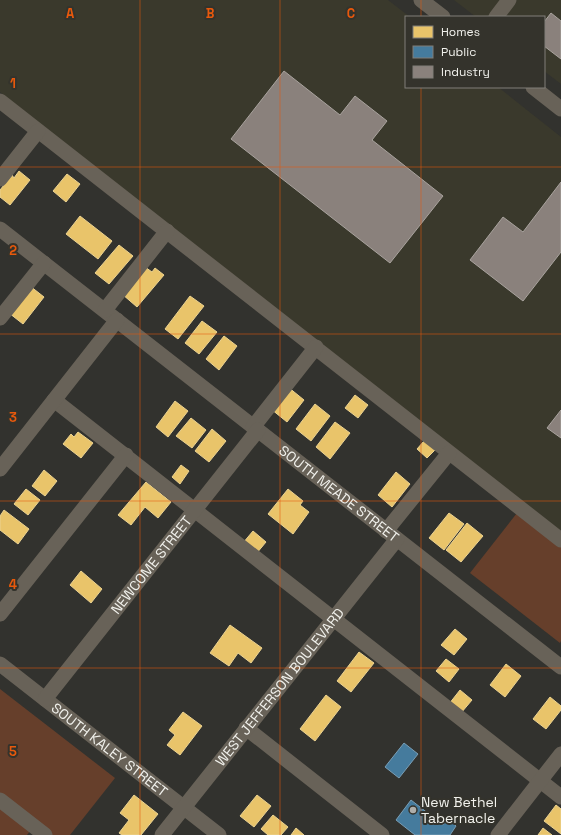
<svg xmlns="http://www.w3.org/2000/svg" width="561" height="835" font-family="'Space Grotesk',sans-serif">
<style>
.built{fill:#3a392c}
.green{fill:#663f2b}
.homes{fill:#e9c46a;stroke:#ebd291}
.public{fill:#457b9d;stroke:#799eb5}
.industry{fill:#8a817c;stroke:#a9a39e}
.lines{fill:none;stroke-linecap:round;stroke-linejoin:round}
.minor{stroke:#686258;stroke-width:15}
.grid{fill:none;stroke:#e8590c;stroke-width:1;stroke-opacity:0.55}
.poi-dot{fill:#aeaeaa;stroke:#34332c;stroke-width:1.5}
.labels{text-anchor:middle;stroke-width:4;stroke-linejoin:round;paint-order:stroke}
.street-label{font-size:14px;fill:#f1f1ec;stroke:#34332c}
.poi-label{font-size:14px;fill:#f1f1ec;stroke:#34332c;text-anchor:start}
.grid-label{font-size:13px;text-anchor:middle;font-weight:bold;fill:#e8590c;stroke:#34332c;stroke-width:4;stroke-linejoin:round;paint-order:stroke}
</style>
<rect width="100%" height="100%" fill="#32322e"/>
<g class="built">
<polygon points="0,0 388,0 410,17 406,17 406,87 498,87 561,137 561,531 170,228 0,92"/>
<polygon points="454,0 561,0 561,84 544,71 544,17 476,17"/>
</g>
<g class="green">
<polygon points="517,513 561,547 561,641 560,643 470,573"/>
<polygon points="0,689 115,778 70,835 52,835 0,795"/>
<polygon points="0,805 31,830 27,835 0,835"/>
</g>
<g class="homes">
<polygon points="19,171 30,180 10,205 0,197 0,190 12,175 14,178"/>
<polygon points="67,174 80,184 66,202 53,191"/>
<polygon points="80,216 112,241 98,259 66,234"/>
<polygon points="119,245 133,256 109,284 95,273"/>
<polygon points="145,267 152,272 155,268 164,275 137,307 122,294"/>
<polygon points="30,286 44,297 23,324 9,313"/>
<polygon points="190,296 204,306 178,339 165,329"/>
<polygon points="202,321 217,332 199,354 185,343"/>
<polygon points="224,336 237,346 219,370 206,359"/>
<polygon points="288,387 304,400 287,422 271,409"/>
<polygon points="355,395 368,405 358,418 345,408"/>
<polygon points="175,401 188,411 168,437 156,427"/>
<polygon points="315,404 330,416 311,441 296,429"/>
<polygon points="191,418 206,430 192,448 176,436"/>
<polygon points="335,422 350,433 330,459 316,447"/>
<polygon points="212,429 226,441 209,462 195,451"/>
<polygon points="78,432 93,443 81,458 63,444 71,434 74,437"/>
<polygon points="424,441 435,450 427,458 417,449"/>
<polygon points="181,465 189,471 180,484 172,477"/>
<polygon points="44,470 57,481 45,496 32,486"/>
<polygon points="396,472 410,484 392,507 378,495"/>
<polygon points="146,482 171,502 158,518 145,507 131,525 118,515"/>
<polygon points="26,489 40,500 28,515 14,504"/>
<polygon points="288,489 303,501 300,505 309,512 293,534 268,514"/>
<polygon points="4,510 29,529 18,544 0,530 0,516"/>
<polygon points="449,513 464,524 444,550 429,538"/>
<polygon points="467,523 483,536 461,562 446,550"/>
<polygon points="253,531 266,542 256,554 243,543"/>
<polygon points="81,571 102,589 91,603 70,585"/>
<polygon points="230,625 262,648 251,663 238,653 229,666 210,653"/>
<polygon points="455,629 467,639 454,655 441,645"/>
<polygon points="359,652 374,663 351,692 337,681"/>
<polygon points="446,659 459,669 449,682 436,671"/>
<polygon points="506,664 521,676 505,697 490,685"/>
<polygon points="460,690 472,700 461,713 449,704"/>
<polygon points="326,695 341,707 315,741 300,729"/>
<polygon points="550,697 561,706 561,710 546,729 533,719"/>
<polygon points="183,712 202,726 180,755 167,745 175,735 169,730"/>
<polygon points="134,795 158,814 141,835 122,835 119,833 129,820 120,813"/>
<polygon points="257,795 271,806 254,827 240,816"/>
<polygon points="556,805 561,809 561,834 544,821"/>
<polygon points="273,815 288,827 281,835 268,835 261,829"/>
<polygon points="296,828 304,835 291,835"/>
<polygon points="543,828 552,835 538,835"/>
</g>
<g class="public">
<polygon points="404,743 418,754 399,778 385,767"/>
<polygon points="411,800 443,825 448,819 456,826 450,835 415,835 396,820"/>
</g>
<g class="industry">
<polygon points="551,13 561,21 561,59 544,46 544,22"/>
<polygon points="284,71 340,115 355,96 387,121 372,140 443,196 390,263 231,139"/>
<polygon points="561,182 561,252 523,301 470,260 503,217 523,232"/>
<polygon points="561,410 561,438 547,428"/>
</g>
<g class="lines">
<g class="minor">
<polyline points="421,0 443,17"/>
<polyline points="496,17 509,0"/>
<polyline points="533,87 561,109"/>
<polyline points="0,101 561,540"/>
<polyline points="0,179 38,131"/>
<path id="s1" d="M0 229 561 667"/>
<polyline points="105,310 167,231"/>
<polyline points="0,318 44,263"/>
<polyline points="54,400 561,797"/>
<polyline points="253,427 316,347"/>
<polyline points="0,469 117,320"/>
<polyline points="386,531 449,453"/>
<polyline points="0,614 126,455"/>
<path id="s2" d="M0 664 219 835"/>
<path id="s3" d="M45 699 258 430"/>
<polyline points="246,728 382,835"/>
<polyline points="0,800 45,835"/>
<path id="s4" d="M162 835 397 539"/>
<polyline points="498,835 561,754"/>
</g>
</g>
<path class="grid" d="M140 0V835M280 0V835M421 0V17M421 87V835M0 167H561M0 334H561M0 501H561M0 668H561"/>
<circle class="poi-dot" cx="413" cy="810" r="4"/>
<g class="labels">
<g class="street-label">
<text dy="5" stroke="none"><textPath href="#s1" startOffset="430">SOUTH MEADE STREET</textPath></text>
<text dy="5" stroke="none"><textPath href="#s3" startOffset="171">NEWCOME STREET</textPath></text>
<text dy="5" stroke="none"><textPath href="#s4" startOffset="189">WEST JEFFERSON BOULEVARD</textPath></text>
<text dy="5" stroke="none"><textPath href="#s2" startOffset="139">SOUTH KALEY STREET</textPath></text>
</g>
<g class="poi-label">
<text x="421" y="807">New Bethel<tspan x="421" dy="16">Tabernacle</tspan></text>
</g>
</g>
<g class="grid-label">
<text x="70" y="18">A</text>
<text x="210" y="18">B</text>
<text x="351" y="18">C</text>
<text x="13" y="88">1</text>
<text x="13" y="255">2</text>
<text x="13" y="422">3</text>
<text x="13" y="589">4</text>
<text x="13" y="756">5</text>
</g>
<rect x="405" y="16" width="140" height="72" fill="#34332c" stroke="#807f79"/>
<rect x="413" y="26" width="20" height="12" fill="#e9c46a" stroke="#807f79"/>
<text x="441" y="36" font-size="12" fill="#f1f1ec">Homes</text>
<rect x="413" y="46" width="20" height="12" fill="#457b9d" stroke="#807f79"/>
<text x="441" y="56" font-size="12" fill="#f1f1ec">Public</text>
<rect x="413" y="66" width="20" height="12" fill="#8a817c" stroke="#807f79"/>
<text x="441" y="76" font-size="12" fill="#f1f1ec">Industry</text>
</svg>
